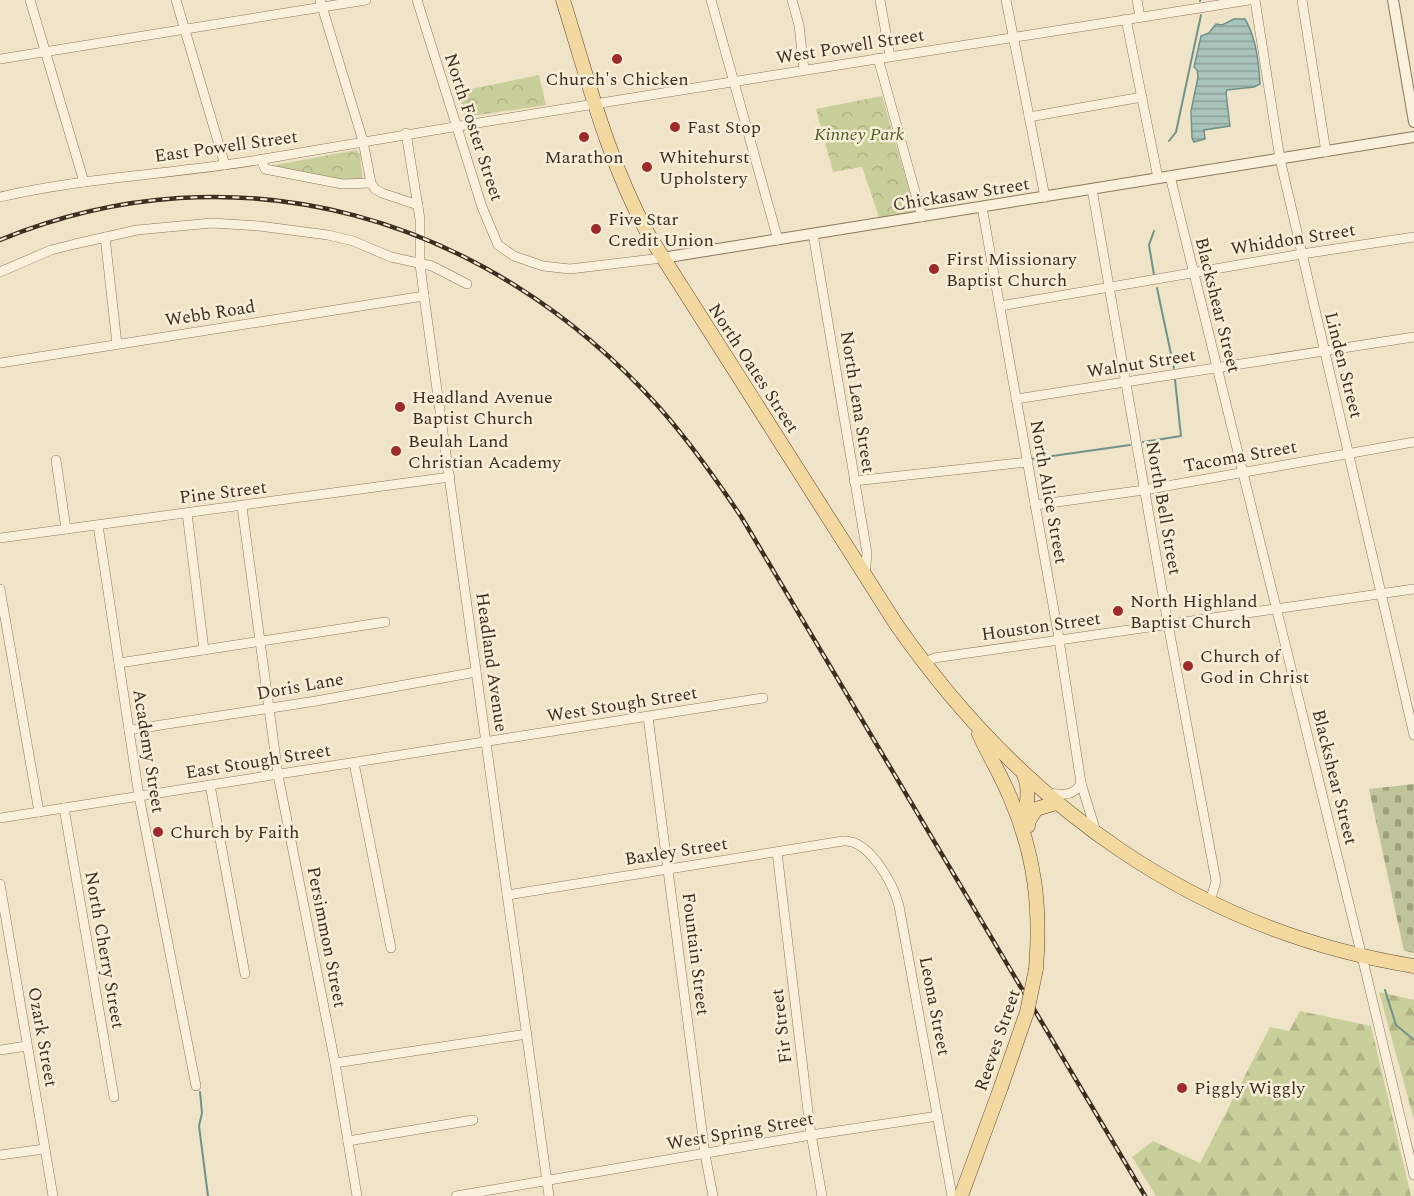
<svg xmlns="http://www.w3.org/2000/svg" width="1414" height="1196" font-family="Spectral,serif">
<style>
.forest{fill:url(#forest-firs)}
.cemetery{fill:url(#cemetery-stones)}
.park{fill:url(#park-crowns)}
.water{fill:url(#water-rules);stroke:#6f938a;stroke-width:1.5}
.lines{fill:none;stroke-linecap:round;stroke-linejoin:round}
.stream{stroke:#6f938a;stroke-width:2}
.minor-casing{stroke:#8d765c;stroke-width:10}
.tertiary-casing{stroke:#8d765c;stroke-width:12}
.primary-casing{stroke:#5b4430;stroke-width:15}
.minor{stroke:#faf1dc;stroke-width:9}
.tertiary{stroke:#faf1dc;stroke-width:10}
.primary{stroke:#f3d9a0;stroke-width:14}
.rail-casing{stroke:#3d2e20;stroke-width:4.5}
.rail{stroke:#f7eed8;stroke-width:2;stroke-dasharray:7;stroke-linecap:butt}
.primary-bridge-casing{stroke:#5b4430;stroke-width:15;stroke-linecap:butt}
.primary-bridge{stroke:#f3d9a0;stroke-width:14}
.poi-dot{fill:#9e2a2b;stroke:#f7eed8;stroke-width:2}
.labels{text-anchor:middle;stroke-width:5;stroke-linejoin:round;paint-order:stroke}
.street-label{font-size:18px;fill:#3d2e20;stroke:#f7eed8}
.poi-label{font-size:18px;fill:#3d2e20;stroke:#f7eed8;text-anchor:start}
.park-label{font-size:18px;font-style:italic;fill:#4d5a26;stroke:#f7eed8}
</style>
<defs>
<pattern id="forest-firs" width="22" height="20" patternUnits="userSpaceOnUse" patternTransform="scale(1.5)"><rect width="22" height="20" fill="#c9cf9b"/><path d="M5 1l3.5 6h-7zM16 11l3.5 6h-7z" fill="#aeb285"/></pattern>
<pattern id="cemetery-stones" width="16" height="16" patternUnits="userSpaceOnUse" patternTransform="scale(1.5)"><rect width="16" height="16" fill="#bfc49a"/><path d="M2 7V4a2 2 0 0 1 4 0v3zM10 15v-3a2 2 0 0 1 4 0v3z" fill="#9ca07d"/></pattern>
<pattern id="park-crowns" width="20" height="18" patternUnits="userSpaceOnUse" patternTransform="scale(1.5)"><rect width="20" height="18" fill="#c9cf9b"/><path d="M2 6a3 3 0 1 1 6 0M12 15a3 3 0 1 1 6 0" fill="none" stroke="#aeb285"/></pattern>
<pattern id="water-rules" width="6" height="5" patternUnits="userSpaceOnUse" patternTransform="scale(1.5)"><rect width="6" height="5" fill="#a9c4bc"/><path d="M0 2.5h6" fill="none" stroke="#8ba098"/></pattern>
</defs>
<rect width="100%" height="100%" fill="#f0e4c8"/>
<g class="forest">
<polygon points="1379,992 1414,1000 1414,1120"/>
<polygon points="1300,1011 1371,1026 1411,1196 1156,1196 1132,1157 1153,1141 1200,1163 1270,1027 1289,1031"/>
</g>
<polygon class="cemetery" points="1414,784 1414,953 1404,951 1369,789"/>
<g class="park">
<polygon points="539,75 546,105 465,117 457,92"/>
<polygon points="882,96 916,214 880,220 862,167 833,172 816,109"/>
<polygon points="357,150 360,154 363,180 341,181 269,166"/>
</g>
<path class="water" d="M1234 19H1245C1256 37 1259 63 1260 84L1254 87 1227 90 1226 93 1230 126 1204 130 1205 139 1194 142 1192 138 1191 111 1198 77 1197 70 1194 67 1201 36 1209 33 1216 24 1222 25Z"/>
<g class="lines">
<g class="stream">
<polyline points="1200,0 1200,1"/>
<polyline points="1169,141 1176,132 1201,15"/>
<polyline points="1154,231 1149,245 1154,275"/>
<polyline points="1157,288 1174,368"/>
<polyline points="1143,442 1181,436 1175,380"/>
<polyline points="1031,459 1130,445"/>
<polyline points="1385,990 1396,1025 1414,1040"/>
<polyline points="200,1092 202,1113 199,1126 208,1196"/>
</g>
<defs>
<g id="minor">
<polyline points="30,0 84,182"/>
<polyline points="176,0 225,165"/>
<polyline points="320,0 363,141 371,183 375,189 382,193 418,205"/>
<polyline points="417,0 482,207 498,245 514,256 543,266 570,269 662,258"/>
<polyline points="711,0 778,240"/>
<polyline points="792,0 799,25 804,70"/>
<polyline points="880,0 890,56"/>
<polyline points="1006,0 1045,197"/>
<polyline points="1137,0 1140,17"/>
<polyline points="1255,0 1280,159 1414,735"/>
<polyline points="1302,0 1326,152"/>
<polyline points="1126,19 1158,178"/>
<polyline points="878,58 922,217"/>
<polyline points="0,59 366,0"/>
<polyline points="1029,117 1142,97"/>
<polyline points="406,133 420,219 420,264 424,296 549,1196"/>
<polyline points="261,159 265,169 342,184 371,183"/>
<polyline points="1170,176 1366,973 1414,1175"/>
<polyline points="1092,189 1168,624 1216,881 1210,902"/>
<path d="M0 197C87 177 176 174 264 159 592 102 920 53 1249 0"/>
<polyline points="982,207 1058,633 1081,783 1096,832"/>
<polyline points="813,234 867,553 865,575"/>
<polyline points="105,237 117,344"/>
<polyline points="0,272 51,250 75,244 137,230 212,223 259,226 328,235 353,241 391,257 432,266 467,284"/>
<polyline points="1000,306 1302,254 1414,237"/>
<polyline points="0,363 424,296"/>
<polyline points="1016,399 1414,337"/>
<polyline points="56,460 66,529"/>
<polyline points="854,481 1028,462"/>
<polyline points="1035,505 1144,490 1414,442"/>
<polyline points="242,507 278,775 335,1063 357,1196"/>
<polyline points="187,513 204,650"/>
<polyline points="98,525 139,796 196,1086"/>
<polyline points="0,538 450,477"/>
<polyline points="0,589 39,812"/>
<polyline points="119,663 385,622"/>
<polyline points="924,663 934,658 1414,589"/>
<polyline points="648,717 705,1154 713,1196"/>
<polyline points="129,730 316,701 476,672"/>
<polyline points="354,763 391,948"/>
<polyline points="210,785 245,974"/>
<path d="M1046 793C1061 794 1073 798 1081 783"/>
<polyline points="64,808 114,1097"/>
<polyline points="0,818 763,698"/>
<polyline points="777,852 810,1128 822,1196"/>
<polyline points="0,884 53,1196"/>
<path d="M507 895 843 841C869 839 893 883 899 906L952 1196"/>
<polyline points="0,1050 27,1046"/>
<polyline points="335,1063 527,1034"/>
<polyline points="348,1141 473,1120"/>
<polyline points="0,1155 44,1149"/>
<polyline points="456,1196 811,1135 938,1116"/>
</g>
<g id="tertiary">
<polyline points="1393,0 1414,122"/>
<polyline points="662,258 1414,137"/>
</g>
<g id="primary">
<path d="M563 0C588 80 608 161 648 234L896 624C1022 805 1193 930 1414 966"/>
<path d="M979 734C989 756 1001 775 1010 797 1035 855 1041 907 1036 969"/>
<path d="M1024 775C1032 792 1023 809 1028 826"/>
<polyline points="1028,822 1036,809 1056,803"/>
<polyline points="961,1196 1001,1087"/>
</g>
</defs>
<use href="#minor" class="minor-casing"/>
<use href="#tertiary" class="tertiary-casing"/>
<use href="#primary" class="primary-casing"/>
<use href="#minor" class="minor"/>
<use href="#tertiary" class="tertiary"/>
<use href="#primary" class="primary"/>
<defs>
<path id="rail" d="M0 240C238 142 488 217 658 406 689 441 716 479 742 518L1145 1196"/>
</defs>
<use href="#rail" class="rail-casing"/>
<use href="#rail" class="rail"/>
<defs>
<polyline id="primary-bridge" points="1001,1087 1027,1012 1036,969"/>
</defs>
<use href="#primary-bridge" class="primary-bridge-casing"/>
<use href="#primary-bridge" class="primary-bridge"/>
</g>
<g class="poi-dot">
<circle cx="617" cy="59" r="6"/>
<circle cx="675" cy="127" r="6"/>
<circle cx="584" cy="137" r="6"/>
<circle cx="647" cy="167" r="6"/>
<circle cx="596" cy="229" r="6"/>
<circle cx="934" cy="269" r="6"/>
<circle cx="400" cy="407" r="6"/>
<circle cx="396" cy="451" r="6"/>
<circle cx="1118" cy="611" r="6"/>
<circle cx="1188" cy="666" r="6"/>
<circle cx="158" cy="832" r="6"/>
<circle cx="1182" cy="1088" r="6"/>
</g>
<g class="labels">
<g class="street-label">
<text transform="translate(850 46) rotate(-9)" y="6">West Powell Street</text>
<text transform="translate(474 127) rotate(72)" y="6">North Foster Street</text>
<text transform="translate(226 146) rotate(-8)" y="6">East Powell Street</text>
<text transform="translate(961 194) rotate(-9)" y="6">Chickasaw Street</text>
<text transform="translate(1293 239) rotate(-9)" y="6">Whiddon Street</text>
<text transform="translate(1218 305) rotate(76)" y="6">Blackshear Street</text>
<text transform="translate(210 313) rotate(-9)" y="6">Webb Road</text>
<text transform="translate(1141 363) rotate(-9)" y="6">Walnut Street</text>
<text transform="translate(1344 365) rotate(76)" y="6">Linden Street</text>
<text transform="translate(754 368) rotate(57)" y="6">North Oates Street</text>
<text transform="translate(858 402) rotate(81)" y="6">North Lena Street</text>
<text transform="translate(1240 456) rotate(-10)" y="6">Tacoma Street</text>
<text transform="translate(223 492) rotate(-7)" y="6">Pine Street</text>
<text transform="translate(1049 492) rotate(80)" y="6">North Alice Street</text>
<text transform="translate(1164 508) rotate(80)" y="6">North Bell Street</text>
<text transform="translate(1041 626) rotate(-8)" y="6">Houston Street</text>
<text transform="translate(492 662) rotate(82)" y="6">Headland Avenue</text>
<text transform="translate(300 686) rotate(-10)" y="6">Doris Lane</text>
<text transform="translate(622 704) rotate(-9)" y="6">West Stough Street</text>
<text transform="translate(149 751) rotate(81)" y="6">Academy Street</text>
<text transform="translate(258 761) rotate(-9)" y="6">East Stough Street</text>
<text transform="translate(1335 777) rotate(76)" y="6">Blackshear Street</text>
<text transform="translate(676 851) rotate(-9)" y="6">Baxley Street</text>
<text transform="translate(327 937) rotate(79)" y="6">Persimmon Street</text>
<text transform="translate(105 950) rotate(80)" y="6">North Cherry Street</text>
<text transform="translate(696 954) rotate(83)" y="6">Fountain Street</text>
<text transform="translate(935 1006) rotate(79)" y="6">Leona Street</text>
<text transform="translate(781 1026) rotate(-97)" y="6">Fir Street</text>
<text transform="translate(43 1037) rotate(80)" y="6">Ozark Street</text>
<text transform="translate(997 1040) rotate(-71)" y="6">Reeves Street</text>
<text transform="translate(740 1131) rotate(-10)" y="6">West Spring Street</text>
</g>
<g class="poi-label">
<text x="617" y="85" text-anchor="middle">Church's Chicken</text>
<text x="687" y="133">Fast Stop</text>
<text x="584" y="163" text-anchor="middle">Marathon</text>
<text x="659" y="163">Whitehurst<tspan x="659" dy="21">Upholstery</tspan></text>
<text x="608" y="225">Five Star<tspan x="608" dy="21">Credit Union</tspan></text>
<text x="946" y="265">First Missionary<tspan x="946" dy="21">Baptist Church</tspan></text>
<text x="412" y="403">Headland Avenue<tspan x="412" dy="21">Baptist Church</tspan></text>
<text x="408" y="447">Beulah Land<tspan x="408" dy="21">Christian Academy</tspan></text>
<text x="1130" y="607">North Highland<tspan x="1130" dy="21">Baptist Church</tspan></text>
<text x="1200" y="662">Church of<tspan x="1200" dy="21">God in Christ</tspan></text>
<text x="170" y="838">Church by Faith</text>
<text x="1194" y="1094">Piggly Wiggly</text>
</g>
<g class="park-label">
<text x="859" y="140">Kinney Park</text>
</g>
</g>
</svg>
